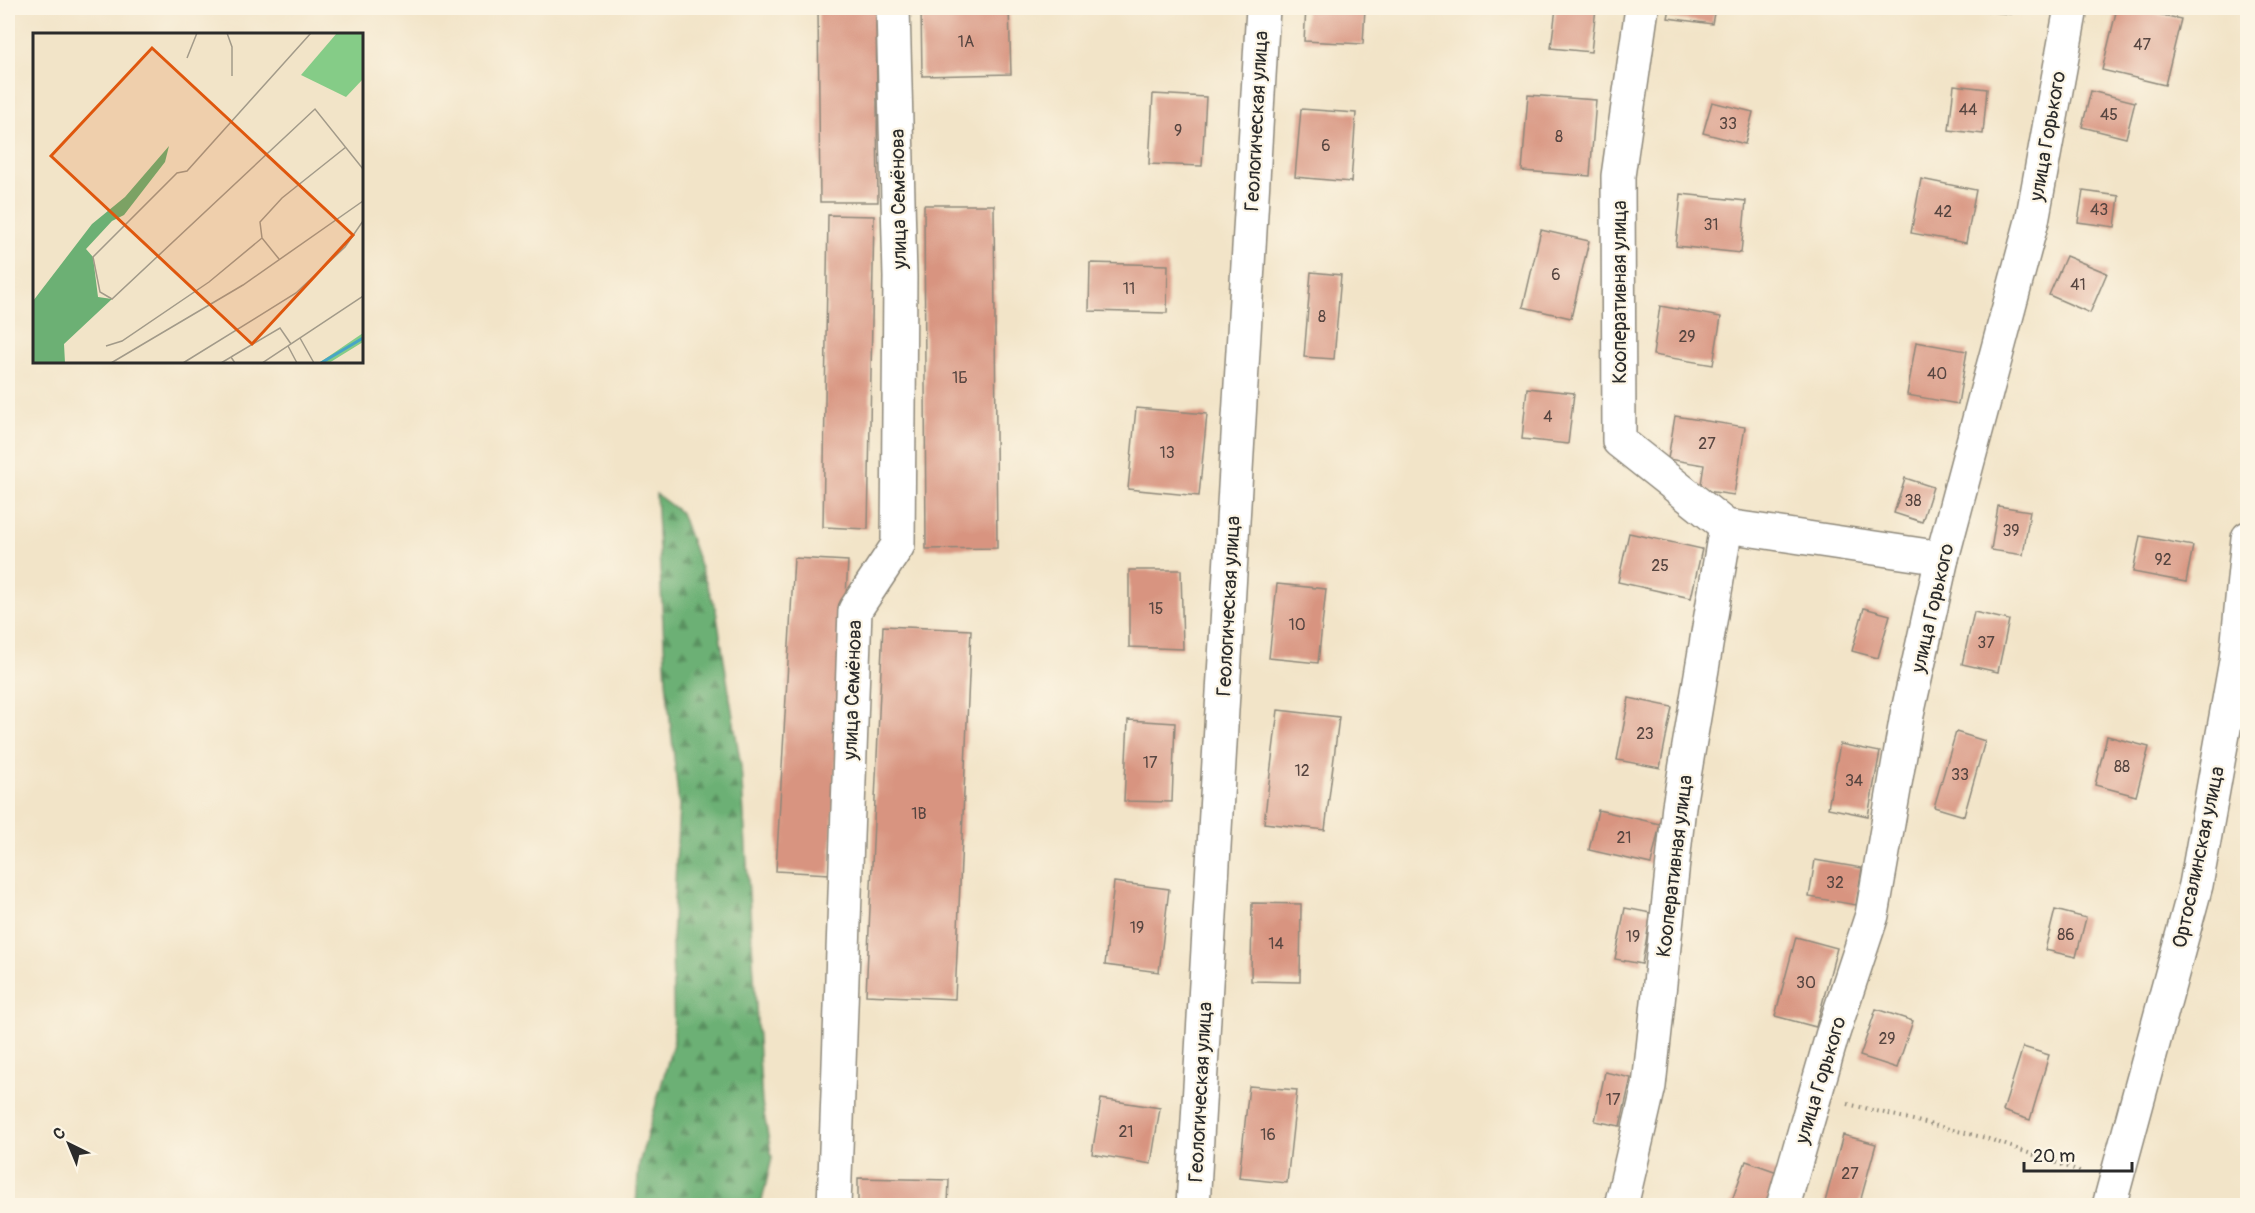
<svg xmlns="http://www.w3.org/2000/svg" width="2255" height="1213" font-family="Pangolin,sans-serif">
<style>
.forest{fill:url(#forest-firs);stroke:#4c6e50;stroke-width:1.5}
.building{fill:#d89480}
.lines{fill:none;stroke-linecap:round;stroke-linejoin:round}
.street-casing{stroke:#8e887a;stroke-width:36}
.primary-casing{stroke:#8e887a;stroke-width:36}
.path{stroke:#8e887a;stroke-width:4;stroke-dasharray:1.5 4.5;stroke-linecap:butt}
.street{stroke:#fff;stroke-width:33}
.primary{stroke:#fff;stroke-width:33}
.labels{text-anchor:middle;stroke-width:4.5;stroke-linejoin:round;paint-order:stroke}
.number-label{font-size:16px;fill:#564540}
.street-label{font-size:20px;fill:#2b2b2b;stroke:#fcf5e5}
.inset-river{fill:none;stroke:#47a6c6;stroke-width:3}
.inset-road{fill:none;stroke:#a29a89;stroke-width:1.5}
.view{fill:#df570e;fill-opacity:0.15;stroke:#df570e;stroke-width:3}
.inset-edge{fill:none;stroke:#2b2b2b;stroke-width:3}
</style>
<defs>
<pattern id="forest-firs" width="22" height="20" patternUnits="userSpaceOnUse" patternTransform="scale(1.5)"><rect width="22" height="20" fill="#6cb074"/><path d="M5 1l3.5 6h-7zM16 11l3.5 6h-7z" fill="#598f5f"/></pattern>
</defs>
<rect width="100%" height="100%" fill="#fcf5e5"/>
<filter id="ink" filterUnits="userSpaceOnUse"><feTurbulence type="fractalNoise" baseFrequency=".0167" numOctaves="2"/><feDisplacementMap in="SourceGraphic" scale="12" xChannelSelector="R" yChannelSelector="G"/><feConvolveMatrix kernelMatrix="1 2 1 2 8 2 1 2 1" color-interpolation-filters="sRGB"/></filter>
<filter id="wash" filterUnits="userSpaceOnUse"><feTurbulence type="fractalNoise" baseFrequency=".008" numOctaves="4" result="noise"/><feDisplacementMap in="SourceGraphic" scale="24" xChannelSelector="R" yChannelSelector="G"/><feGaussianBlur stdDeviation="1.35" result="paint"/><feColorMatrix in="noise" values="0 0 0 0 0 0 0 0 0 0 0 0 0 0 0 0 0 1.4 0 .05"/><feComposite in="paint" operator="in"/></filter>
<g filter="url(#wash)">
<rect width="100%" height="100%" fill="#f2e4c8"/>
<polygon class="forest" points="656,494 681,513 716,610 741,767 762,1103 772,1158 761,1205 636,1205 639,1164 674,1040 672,941 679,806 666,680"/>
<g id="blocks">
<g class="building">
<polygon points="818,8 876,8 878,202 820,202"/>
<polygon points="921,8 1009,8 1011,74 922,76"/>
<polygon points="1306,8 1365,8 1363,44 1304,41"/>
<polygon points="1556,8 1596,8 1591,52 1551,48"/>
<polygon points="1670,8 1715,8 1712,24 1668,18"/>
<polygon points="1974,8 2012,8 2011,14 1974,10"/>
<polygon points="2117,8 2130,8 2181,19 2165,85 2102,70"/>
<polygon points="1954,85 1987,89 1983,134 1949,130"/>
<polygon points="2091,91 2135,102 2126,138 2082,127"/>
<polygon points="1153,94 1206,97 1202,166 1149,164"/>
<polygon points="1528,95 1596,100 1590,176 1522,171"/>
<polygon points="1712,102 1753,112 1745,144 1703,133"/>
<polygon points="1301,109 1356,113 1351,182 1295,177"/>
<polygon points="1921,179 1976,190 1966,243 1911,233"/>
<polygon points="2083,191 2119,196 2115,227 2078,222"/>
<polygon points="1681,194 1746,201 1741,253 1676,246"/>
<polygon points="924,205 994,205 997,548 926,549"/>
<polygon points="828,215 874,216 868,529 823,527"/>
<polygon points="1541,230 1589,241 1571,318 1523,307"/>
<polygon points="2066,256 2107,273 2090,313 2049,295"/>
<polygon points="1090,263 1168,265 1167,313 1089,311"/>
<polygon points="1311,272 1341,275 1334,359 1304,357"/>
<polygon points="1660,306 1721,317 1713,365 1653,355"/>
<polygon points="1916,342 1967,351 1958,404 1907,395"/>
<polygon points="1527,388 1574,393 1568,444 1522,439"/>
<polygon points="1136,408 1207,414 1199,496 1128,489"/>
<polygon points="1675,416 1745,427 1734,495 1700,490 1704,465 1668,459"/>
<polygon points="1905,478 1933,487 1922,522 1894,513"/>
<polygon points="1998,506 2030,511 2023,555 1991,550"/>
<polygon points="1629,533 1702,549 1691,598 1618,582"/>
<polygon points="2140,536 2193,546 2186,582 2133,572"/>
<polygon points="794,558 848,561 830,874 776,871"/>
<polygon points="1129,570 1181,570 1183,649 1129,647"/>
<polygon points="1277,584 1326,589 1318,663 1269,658"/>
<polygon points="1864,608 1890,615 1878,658 1852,651"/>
<polygon points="1974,612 2009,620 1998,672 1962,664"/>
<polygon points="883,626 971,630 955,999 866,995"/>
<polygon points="1629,698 1672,707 1660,768 1617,760"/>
<polygon points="1278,710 1339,717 1325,830 1264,823"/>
<polygon points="1128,720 1175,723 1172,802 1124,801"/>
<polygon points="1956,732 1985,741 1964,816 1934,807"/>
<polygon points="2107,736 2149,747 2136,796 2095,785"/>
<polygon points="1840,744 1880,752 1868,816 1828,808"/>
<polygon points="1598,810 1660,824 1651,864 1589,850"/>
<polygon points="1815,860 1862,868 1856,905 1809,897"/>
<polygon points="1114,882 1169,889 1159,972 1105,965"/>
<polygon points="1252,903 1301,904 1300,982 1251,981"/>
<polygon points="1625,908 1651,913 1642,964 1615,959"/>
<polygon points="2055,910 2086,918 2076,957 2045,950"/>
<polygon points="1796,937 1837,948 1816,1027 1775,1016"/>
<polygon points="1876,1009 1913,1021 1897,1068 1860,1056"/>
<polygon points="2023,1047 2049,1055 2030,1120 2003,1111"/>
<polygon points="1605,1072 1631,1078 1620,1126 1595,1121"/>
<polygon points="1249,1086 1297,1090 1287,1183 1239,1178"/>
<polygon points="1101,1099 1160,1108 1151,1164 1092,1154"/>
<polygon points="1843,1135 1876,1144 1859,1206 1840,1206 1825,1202"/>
<polygon points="1746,1161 1780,1173 1768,1206 1730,1206"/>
<polygon points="858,1178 949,1180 948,1206 858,1206"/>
</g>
</g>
</g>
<g filter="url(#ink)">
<use href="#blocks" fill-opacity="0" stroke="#8e887a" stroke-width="1.5"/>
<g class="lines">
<defs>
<g id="street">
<polyline points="1642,8 1618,176 1619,441 1726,526 1942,558"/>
<polyline points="834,1206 855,610 898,545 900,277 893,8"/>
<polyline points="1193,1206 1263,8"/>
<polyline points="1621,1206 1649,1086 1679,806 1726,526"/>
<polyline points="1783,1206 1832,1036 1872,915 1907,715 1942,558 2032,221 2071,8"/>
</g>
<polyline id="primary" points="2109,1206 2196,885 2236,661 2248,538"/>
</defs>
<use href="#street" class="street-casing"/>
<use href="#primary" class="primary-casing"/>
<polyline class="path" points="1848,1104 1986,1138 2082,1172"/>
<use href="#street" class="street"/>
<use href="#primary" class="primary"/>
</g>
</g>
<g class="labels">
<g class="number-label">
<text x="966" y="47">1А</text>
<text x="2142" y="50">47</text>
<text x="1968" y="115">44</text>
<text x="2109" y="120">45</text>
<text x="1728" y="129">33</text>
<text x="1178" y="136">9</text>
<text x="1559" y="142">8</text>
<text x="1326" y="151">6</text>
<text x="2099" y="215">43</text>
<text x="1943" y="217">42</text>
<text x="1711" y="230">31</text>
<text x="1556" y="280">6</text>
<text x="2078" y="290">41</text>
<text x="1129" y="294">11</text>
<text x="1322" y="322">8</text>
<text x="1687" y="342">29</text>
<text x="1937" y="379">40</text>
<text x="960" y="383">1Б</text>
<text x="1548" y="422">4</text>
<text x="1707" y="449">27</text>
<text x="1167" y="458">13</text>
<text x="1913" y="506">38</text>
<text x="2011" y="536">39</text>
<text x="2163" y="565">92</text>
<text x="1660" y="571">25</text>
<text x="1156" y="614">15</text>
<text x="1297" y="630">10</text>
<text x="1986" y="648">37</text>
<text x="1645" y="739">23</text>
<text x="1150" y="768">17</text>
<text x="2122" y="772">88</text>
<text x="1302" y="776">12</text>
<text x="1960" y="780">33</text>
<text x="1854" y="786">34</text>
<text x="919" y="819">1В</text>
<text x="1624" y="843">21</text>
<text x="1835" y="888">32</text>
<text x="1137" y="933">19</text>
<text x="2066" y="940">86</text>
<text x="1633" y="942">19</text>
<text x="1276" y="949">14</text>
<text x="1806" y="988">30</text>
<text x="1887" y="1044">29</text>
<text x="1613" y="1105">17</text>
<text x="1126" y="1137">21</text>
<text x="1268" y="1140">16</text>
<text x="1850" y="1179">27</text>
</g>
<g class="street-label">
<text transform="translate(1256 121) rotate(-87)" y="7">Геологическая улица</text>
<text transform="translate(2047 136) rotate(-80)" y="7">улица Горького</text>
<text transform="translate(898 199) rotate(-91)" y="7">улица Семёнова</text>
<text transform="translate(1619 292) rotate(-90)" y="7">Кооперативная улица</text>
<text transform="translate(1228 606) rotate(-87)" y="7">Геологическая улица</text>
<text transform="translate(1932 608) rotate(-77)" y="7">улица Горького</text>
<text transform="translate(852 690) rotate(-88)" y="7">улица Семёнова</text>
<text transform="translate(2198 857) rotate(-78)" y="7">Ортосалинская улица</text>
<text transform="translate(1674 866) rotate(-83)" y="7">Кооперативная улица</text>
<text transform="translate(1820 1080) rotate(-73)" y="7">улица Горького</text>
<text transform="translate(1200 1092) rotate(-87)" y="7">Геологическая улица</text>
</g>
</g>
<g transform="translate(33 33)">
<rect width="330" height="330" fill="#f2e4c8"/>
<path d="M304 0H330V46L313 64 268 42Z" fill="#85cc87"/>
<path d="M136 113 132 129 91 182 79 188 53 216 60 224 65 264 79 266 31 311 32 330H0V268L59 191 92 164Z" fill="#6cb074"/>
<path d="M330 300V309L296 330H286Z" fill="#85cc87"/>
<path class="inset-river" d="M288 330 330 305"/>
<path class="inset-road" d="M194 0 199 14V43M278 0 154 138 144 140 60 224 67 259 79 266 282 76 330 136M154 25 164 0M246 226 229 205 227 189 249 165 313 114M267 305 281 330M73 313 89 308 176 249 229 205M255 313 264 330M198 324 247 295 258 311M78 330 210 252 330 168M150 330 263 260 312 214 330 188M188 330 198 324 202 330M229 330 330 263"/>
<path class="view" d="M119 15 320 202 219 311 18 123Z"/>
<rect width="330" height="330" class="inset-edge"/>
</g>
<rect width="2255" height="1213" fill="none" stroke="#fcf5e5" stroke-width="30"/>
<g transform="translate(69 1144) rotate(317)" stroke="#fcf5e5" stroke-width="4.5" paint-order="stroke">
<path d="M0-4.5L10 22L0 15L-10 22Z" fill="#2b2b2b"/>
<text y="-9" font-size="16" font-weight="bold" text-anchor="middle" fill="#2b2b2b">С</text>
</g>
<path d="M2024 1162v9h108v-9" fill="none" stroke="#2b2b2b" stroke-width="3"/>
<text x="2033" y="1162" font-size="18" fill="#2b2b2b" stroke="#fcf5e5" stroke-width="4.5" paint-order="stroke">20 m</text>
</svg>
